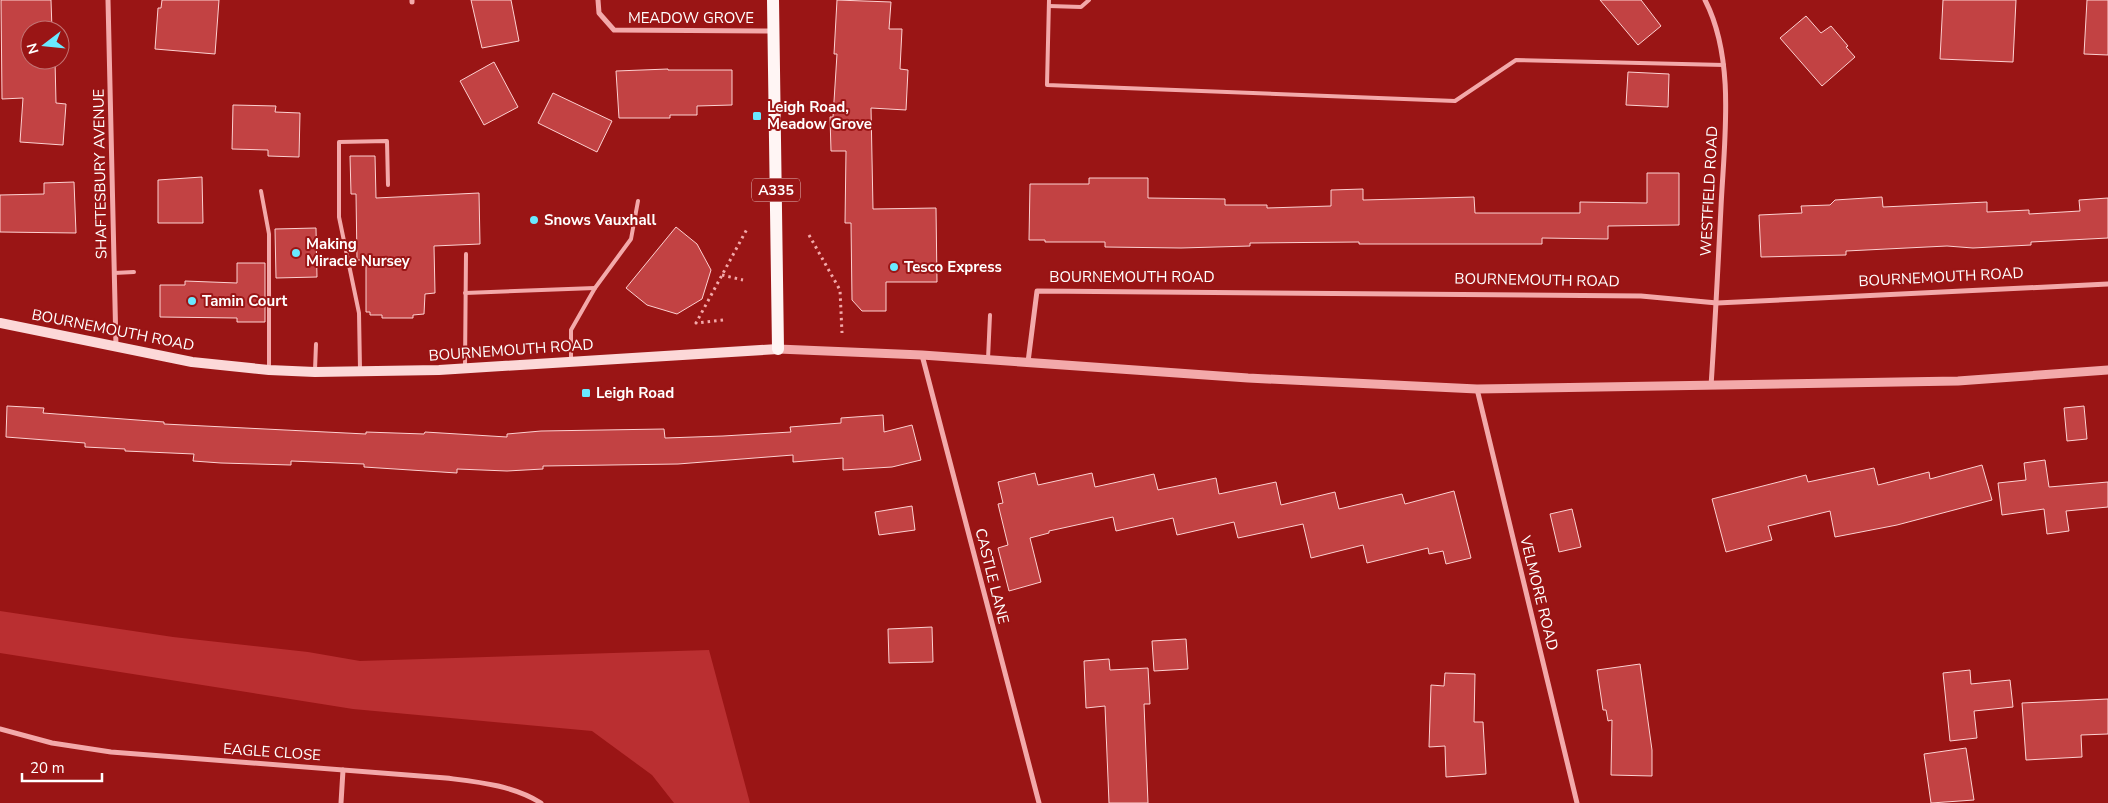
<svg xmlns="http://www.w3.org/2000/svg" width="2108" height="803" font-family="'Nunito Sans',sans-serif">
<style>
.green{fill:#ba2f31}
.building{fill:#c24243;stroke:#fdd1d1}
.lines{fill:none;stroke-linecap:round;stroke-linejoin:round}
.path{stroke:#f3a9aa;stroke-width:3;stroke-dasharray:2.5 4;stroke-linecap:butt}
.service{stroke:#f3a9aa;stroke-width:4}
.minor{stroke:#f3a9aa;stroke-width:5}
.tertiary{stroke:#f3a9aa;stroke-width:9}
.secondary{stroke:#fcd8d8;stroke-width:10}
.primary{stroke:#fff5f4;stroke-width:12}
.poi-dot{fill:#6ae9ff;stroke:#9a1515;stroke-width:2}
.labels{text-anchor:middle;stroke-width:4;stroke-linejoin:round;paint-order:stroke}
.shield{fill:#9a1515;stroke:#e1b9b9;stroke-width:1}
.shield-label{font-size:14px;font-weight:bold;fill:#fff}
.street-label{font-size:15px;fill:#fff;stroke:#9a1515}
.poi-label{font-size:15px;font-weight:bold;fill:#fff;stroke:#9a1515;text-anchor:start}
</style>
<rect width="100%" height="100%" fill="#9a1515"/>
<polygon class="green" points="0,611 173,637 308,652 360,661 709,650 750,803 674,803 652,775 592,731 353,709 0,653"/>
<g class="building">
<polygon points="1,0 51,0 52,30 30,30 30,60 55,60 56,103 66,104 63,145 20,142 23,98 2,99"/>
<polygon points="162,0 219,0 215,54 155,49 158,8 161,8"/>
<polygon points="471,0 511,0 519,41 482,48"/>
<polygon points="837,0 891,2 889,29 902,29 900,69 908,70 906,110 871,108 873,209 936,208 937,282 886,282 886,311 862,311 852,300 851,223 845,223 846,151 831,151 830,117 833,117 837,54 834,54"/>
<polygon points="1600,0 1641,0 1661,26 1638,45"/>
<polygon points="1943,0 2016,0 2013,62 1940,59"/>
<polygon points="2087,0 2108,0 2108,55 2084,54"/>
<polygon points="1806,16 1821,33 1831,26 1848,46 1846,47 1855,57 1822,86 1780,38"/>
<polygon points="494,62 518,107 484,125 460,81"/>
<polygon points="668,69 668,70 732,70 732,105 697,106 697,115 670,115 670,118 619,118 616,71"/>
<polygon points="1628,72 1669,74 1668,107 1626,105"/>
<polygon points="553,93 612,121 597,152 538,123"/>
<polygon points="233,105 276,106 275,112 300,113 299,157 268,156 268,150 232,149"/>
<polygon points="350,156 375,156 376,198 479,193 480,244 434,246 435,293 425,294 424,314 413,315 413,318 382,318 382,315 370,315 370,312 366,312 366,260 357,260 356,194 351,194"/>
<polygon points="1647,173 1679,173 1679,225 1608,226 1608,239 1542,238 1542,244 1359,244 1359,242 1250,243 1250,246 1181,248 1105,247 1105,242 1045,242 1045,240 1029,240 1030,184 1089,184 1089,178 1148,178 1148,198 1225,199 1225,205 1267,205 1267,208 1331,206 1331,190 1363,189 1363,200 1474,197 1475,213 1580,213 1580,202 1647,203"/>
<polygon points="202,177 203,223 158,223 158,180"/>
<polygon points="74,182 76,233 0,232 0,195 44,194 44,183"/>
<polygon points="1882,197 1883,207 1987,202 1987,212 2029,210 2029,214 2080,211 2079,200 2108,198 2108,238 2031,242 2031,245 1973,248 1947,246 1846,251 1846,255 1761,257 1759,215 1802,213 1801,206 1830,205 1835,200"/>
<polygon points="676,227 697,244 711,270 702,299 677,314 647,305 626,288"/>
<polygon points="316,228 317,277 276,278 275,229"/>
<polygon points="237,263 265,263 265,322 237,322 237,318 160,317 160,285 185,285 185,281 237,283"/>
<polygon points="7,406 44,408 43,413 164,422 164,424 366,434 366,432 424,434 425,432 507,437 507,434 541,431 664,429 665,438 723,436 791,432 790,427 841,423 841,418 883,415 884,432 912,425 921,460 892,467 843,470 843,458 793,462 793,455 678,464 543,466 543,469 507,471 457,469 457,473 364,467 364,464 291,461 291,465 221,463 193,461 194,454 125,451 125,449 85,447 85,443 6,437"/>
<polygon points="2084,406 2087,439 2067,441 2064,408"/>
<polygon points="2045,460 2049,487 2108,482 2108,507 2066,511 2069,531 2047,534 2044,509 2002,515 1998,483 2026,480 2024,463"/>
<polygon points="1982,465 1992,500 1897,525 1835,537 1830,511 1768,526 1772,540 1726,552 1712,499 1806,475 1808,482 1874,468 1878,485 1929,472 1930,479"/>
<polygon points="1035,473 1038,485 1092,473 1095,487 1154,474 1158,490 1216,478 1219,494 1276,482 1281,505 1335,492 1339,509 1402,494 1405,504 1454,491 1471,558 1446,564 1443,551 1429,554 1428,548 1367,563 1363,545 1311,558 1303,524 1238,538 1234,522 1177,535 1173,518 1116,531 1113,517 1049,531 1049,533 1030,538 1041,582 1009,591 998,548 1008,545 998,504 1003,503 998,482"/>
<polygon points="912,506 915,530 879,535 875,512"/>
<polygon points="1572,509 1581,547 1559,552 1550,514"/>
<polygon points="932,627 933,662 889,663 888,629"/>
<polygon points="1186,639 1188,669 1154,671 1152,641"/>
<polygon points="1109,659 1110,670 1148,668 1150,704 1144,704 1148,803 1109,803 1105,706 1086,708 1084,661"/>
<polygon points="1640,664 1652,750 1652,776 1611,775 1612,720 1608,721 1606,710 1603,710 1597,670"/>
<polygon points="1970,670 1971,684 2010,680 2013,707 1974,711 1977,738 1950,741 1943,673"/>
<polygon points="1445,673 1475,674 1474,722 1483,722 1486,774 1446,777 1445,746 1429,747 1431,685 1444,686"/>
<polygon points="2108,699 2108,734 2081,735 2082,757 2026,760 2022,703"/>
<polygon points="1966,748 1974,800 1931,803 1924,754"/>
</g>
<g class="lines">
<g class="path">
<polyline points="809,235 840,290 842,333"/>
<polyline points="722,275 743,280"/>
<polyline points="723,320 696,323 747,229"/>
</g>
<g class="service">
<polyline points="1049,0 1047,85 1455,101 1516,60 1724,65"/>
<polyline points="1049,6 1081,7 1089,0"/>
<polyline points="261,191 269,234 269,368"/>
<polyline points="114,273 134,272"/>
<polyline points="465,293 595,288"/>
<polyline points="988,359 990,315"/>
<polyline points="571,360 571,330 595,288 631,239 638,201"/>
<polyline points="465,366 466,254"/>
<polyline points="360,369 359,313 339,217 339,142 387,141 388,185"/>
<polyline points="315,370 316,344"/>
</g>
<g class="minor">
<polyline points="108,0 116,347"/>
<polyline points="412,0 412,2"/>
<polyline points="598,0 599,13 614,30 773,31"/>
<path d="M1705 0C1736 60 1724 142 1721 207 1718 267 1715 326 1711 386"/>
<polyline points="922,355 1039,803"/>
<polyline points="1028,362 1037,291 1641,296 1717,303 2108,284"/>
<polyline points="1477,389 1577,803"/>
<path d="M0 729 52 743 111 752 446 778C478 782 512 785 541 803"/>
<polyline points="341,803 343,770"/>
</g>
<polyline class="tertiary" points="778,349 922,355 1248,378 1477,389 1958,381 2108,370"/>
<polyline class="secondary" points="0,323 192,362 269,370 315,372 439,370 778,349"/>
<polyline class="primary" points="773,0 778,349"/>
</g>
<g class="poi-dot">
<rect x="752" y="111" width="10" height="10" rx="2.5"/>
<circle cx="534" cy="220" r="5"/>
<circle cx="296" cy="253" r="5"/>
<circle cx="894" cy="267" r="5"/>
<circle cx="192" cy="301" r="5"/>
<rect x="581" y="388" width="10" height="10" rx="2.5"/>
</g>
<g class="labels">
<rect class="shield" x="752" y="178.5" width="48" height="23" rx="4"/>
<g class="shield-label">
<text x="776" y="195">A335</text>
</g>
<g class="street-label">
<text x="691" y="23">MEADOW GROVE</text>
<text transform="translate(100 174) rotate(-91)" y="5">SHAFTESBURY AVENUE</text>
<text transform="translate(1709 191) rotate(-87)" y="5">WESTFIELD ROAD</text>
<text x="1132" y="282">BOURNEMOUTH ROAD</text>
<text transform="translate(1941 277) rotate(-3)" y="5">BOURNEMOUTH ROAD</text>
<text transform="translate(1537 280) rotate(1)" y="5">BOURNEMOUTH ROAD</text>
<text transform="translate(113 330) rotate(11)" y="5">BOURNEMOUTH ROAD</text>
<text transform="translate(511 350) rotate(-4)" y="5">BOURNEMOUTH ROAD</text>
<text transform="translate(992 576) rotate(76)" y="5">CASTLE LANE</text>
<text transform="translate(1539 593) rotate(76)" y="5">VELMORE ROAD</text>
<text transform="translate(272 752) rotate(4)" y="5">EAGLE CLOSE</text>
</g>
<g class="poi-label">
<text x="767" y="112">Leigh Road,<tspan x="767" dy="17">Meadow Grove</tspan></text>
<text x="544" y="225">Snows Vauxhall</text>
<text x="306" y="249">Making<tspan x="306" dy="17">Miracle Nursey</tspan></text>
<text x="904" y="272">Tesco Express</text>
<text x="202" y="306">Tamin Court</text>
<text x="596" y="398">Leigh Road</text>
</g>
</g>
<g transform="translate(45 45) rotate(254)"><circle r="24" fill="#9a1515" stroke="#c27373"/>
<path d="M0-4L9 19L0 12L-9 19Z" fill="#6ae9ff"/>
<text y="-8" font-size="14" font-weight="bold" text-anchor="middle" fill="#ffffff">N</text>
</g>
<path d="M22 773v8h80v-8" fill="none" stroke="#ffffff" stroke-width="2.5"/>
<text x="30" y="773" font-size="15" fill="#ffffff" stroke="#9a1515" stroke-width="4" paint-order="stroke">20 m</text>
</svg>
